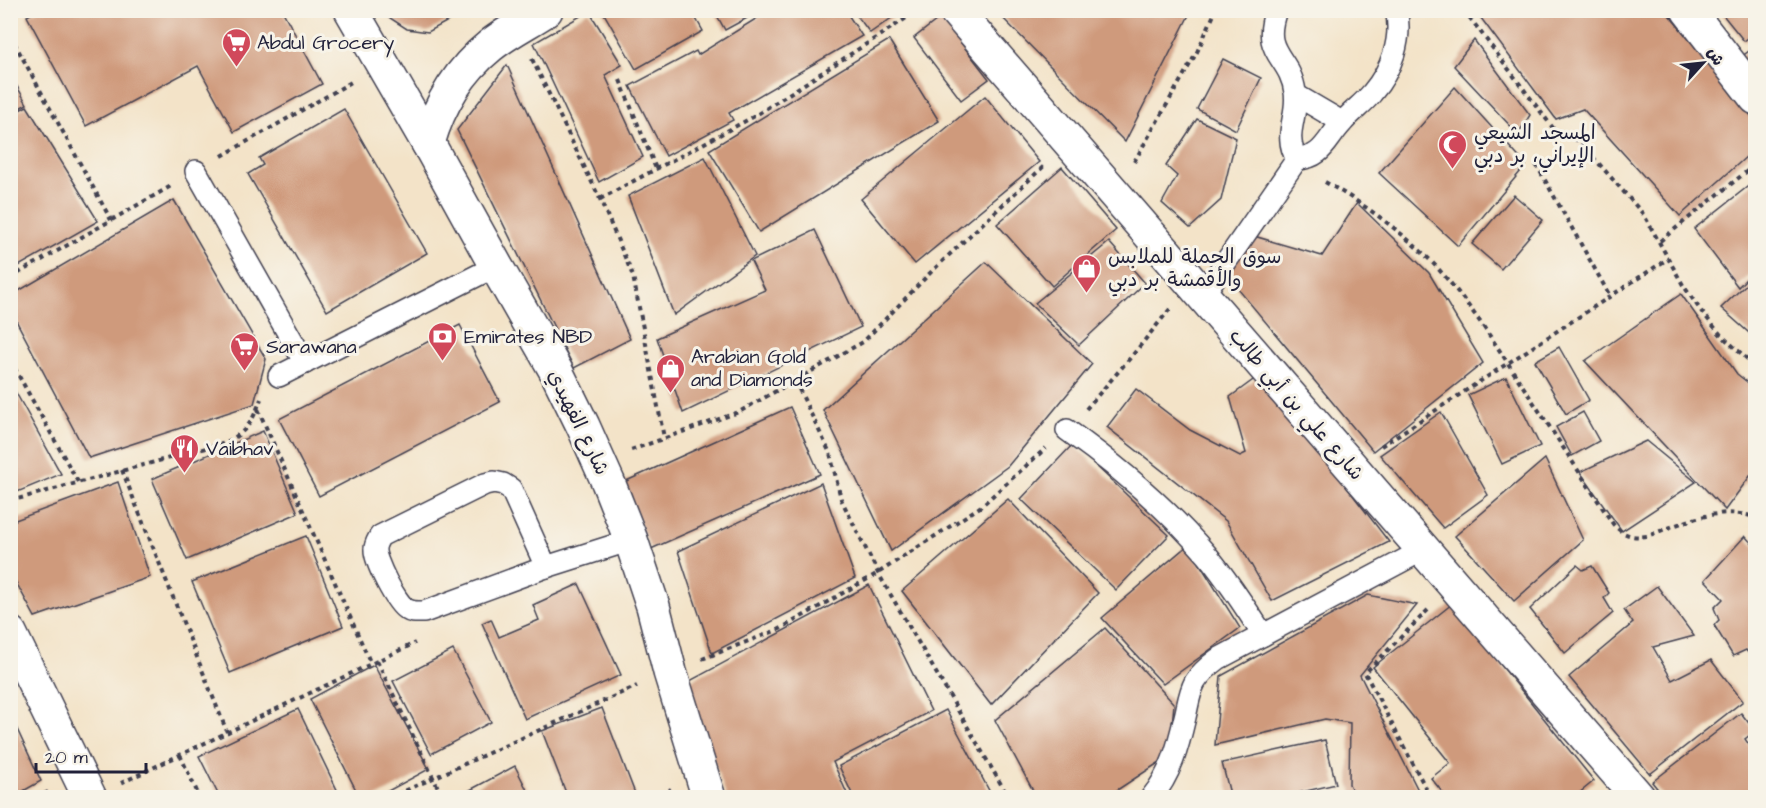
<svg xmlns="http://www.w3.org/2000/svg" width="1766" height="808" font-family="'Architects Daughter','Playpen Sans Arabic',sans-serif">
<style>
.building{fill:#cf9a7c}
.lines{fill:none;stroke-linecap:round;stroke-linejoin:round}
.service-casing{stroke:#413f50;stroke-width:24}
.pedestrian-casing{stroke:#413f50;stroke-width:36}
.minor-casing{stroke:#413f50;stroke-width:36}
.tertiary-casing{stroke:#413f50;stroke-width:36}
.path{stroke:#413f50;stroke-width:4;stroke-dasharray:4.5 4.5;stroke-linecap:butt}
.service{stroke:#fff;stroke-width:21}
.pedestrian{stroke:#fff;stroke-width:33}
.minor{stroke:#fff;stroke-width:33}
.tertiary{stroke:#fff;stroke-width:33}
.labels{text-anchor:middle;stroke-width:6;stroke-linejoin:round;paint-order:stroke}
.poi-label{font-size:20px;fill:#22223b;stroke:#f7f3e8;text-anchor:start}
.street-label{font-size:20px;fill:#22223b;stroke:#f7f3e8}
</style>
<rect width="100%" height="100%" fill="#f7f3e8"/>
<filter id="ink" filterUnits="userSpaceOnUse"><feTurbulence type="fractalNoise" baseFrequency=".0167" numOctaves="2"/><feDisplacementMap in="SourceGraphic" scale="12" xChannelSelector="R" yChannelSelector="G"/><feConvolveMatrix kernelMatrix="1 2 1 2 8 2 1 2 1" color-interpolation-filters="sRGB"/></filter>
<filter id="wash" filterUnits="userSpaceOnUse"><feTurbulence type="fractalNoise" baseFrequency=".008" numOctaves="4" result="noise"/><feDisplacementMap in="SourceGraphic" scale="24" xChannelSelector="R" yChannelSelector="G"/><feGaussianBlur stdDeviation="1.35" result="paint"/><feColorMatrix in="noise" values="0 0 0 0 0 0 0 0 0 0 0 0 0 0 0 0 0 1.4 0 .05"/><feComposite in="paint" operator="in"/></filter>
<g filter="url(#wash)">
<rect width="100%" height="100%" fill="#f3e3c8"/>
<g id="blocks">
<g class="building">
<polygon points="38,10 282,10 322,84 234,132 198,66 86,126 27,16"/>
<polygon points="383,10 468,10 428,32 407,29 390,18"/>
<polygon points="602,10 691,10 703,31 636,69"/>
<polygon points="714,10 745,10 747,18 725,30"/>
<polygon points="770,10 845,10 862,36 729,113 733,120 666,156 630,86 696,51 698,55"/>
<polygon points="853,10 903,10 870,33"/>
<polygon points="995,10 1186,10 1190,13 1125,142"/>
<polygon points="1475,10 1665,10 1756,122 1756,148 1680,216 1583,109 1556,119"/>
<polygon points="1719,10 1756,10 1756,32 1744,41"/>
<polygon points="589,11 622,65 605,75 643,157 599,182 534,43"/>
<polygon points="941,17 989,79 961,100 914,38"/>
<polygon points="889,40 939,121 759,232 709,150"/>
<polygon points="1474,40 1530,115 1518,134 1454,66"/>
<polygon points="1756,46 1756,78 1741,57"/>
<polygon points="1223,59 1261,78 1236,130 1197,109"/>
<polygon points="507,65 630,339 574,368 457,130"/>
<polygon points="10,74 27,104 10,113"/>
<polygon points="1455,87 1526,165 1458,246 1379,173"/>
<polygon points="985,96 1039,162 915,264 861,199"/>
<polygon points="27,106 98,221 10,271 10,115"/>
<polygon points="344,109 427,253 327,311 248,174 263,165 259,158"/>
<polygon points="1197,119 1236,138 1221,200 1190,228 1162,203 1177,176 1166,166"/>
<polygon points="705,157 755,256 674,315 628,196"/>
<polygon points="1062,167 1116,230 1052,286 997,224"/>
<polygon points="1756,180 1756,269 1738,287 1694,229"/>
<polygon points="1514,195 1543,220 1501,269 1472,244"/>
<polygon points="174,200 266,359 254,404 89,458 10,309 10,296"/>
<polygon points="1357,203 1429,273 1483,363 1373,451 1228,277 1247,234 1322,256"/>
<polygon points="815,230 861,327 683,413 657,338 765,290 751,261"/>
<polygon points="1109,242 1145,283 1079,345 1035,303"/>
<polygon points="986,262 1092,364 1008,466 891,551 823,410"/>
<polygon points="1756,275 1756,339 1721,308"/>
<polygon points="1681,294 1737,374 1756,389 1756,468 1725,510 1585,361"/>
<polygon points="460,325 500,402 319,496 279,419"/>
<polygon points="1559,347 1589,400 1566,414 1535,361"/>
<polygon points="1260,375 1389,542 1272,601 1226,521 1107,427 1136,389 1190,430 1240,456 1246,453 1230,397"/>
<polygon points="1506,377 1540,446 1502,464 1468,395"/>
<polygon points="10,382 61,474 10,495"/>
<polygon points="790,407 820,474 651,549 622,483"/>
<polygon points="1441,412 1488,495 1443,528 1380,455"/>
<polygon points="1583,412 1599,441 1572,456 1556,427"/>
<polygon points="263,431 298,513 187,560 152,479"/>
<polygon points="1646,441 1696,482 1622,531 1580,472"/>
<polygon points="1073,444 1169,535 1116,590 1021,499"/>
<polygon points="1545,459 1583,540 1514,601 1455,536"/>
<polygon points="118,482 150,577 35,617 10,571 10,522"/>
<polygon points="821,483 855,578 712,653 678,551"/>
<polygon points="1008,499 1098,593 991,705 902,591"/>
<polygon points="306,536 343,626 230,673 192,582"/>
<polygon points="1745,536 1756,548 1756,663 1746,650 1733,656 1714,625 1719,620 1714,608 1723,599 1705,580"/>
<polygon points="1188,545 1240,628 1163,684 1102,618"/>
<polygon points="1577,565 1583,570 1592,566 1609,593 1604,598 1613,613 1565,653 1530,609"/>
<polygon points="579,584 621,675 525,719 482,623 491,619 499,637 539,620 533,605"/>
<polygon points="869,585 931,711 833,762 849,798 727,798 686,683"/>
<polygon points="1657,586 1694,636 1653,647 1672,680 1711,660 1743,701 1650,774 1569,677 1633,623 1624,610"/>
<polygon points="1368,595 1417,605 1360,675 1422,798 1356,798 1349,784 1350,723 1325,719 1215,745 1221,676"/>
<polygon points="1452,604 1594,781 1573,798 1447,798 1431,778 1450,763 1373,667"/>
<polygon points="1105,628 1174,704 1169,756 1105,798 1037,798 995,720"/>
<polygon points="453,650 491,722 431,754 393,681"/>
<polygon points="374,665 429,769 375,798 360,798 310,699"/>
<polygon points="602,708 636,796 568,798 542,731"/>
<polygon points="298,709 341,798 220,798 199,756"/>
<polygon points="946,710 993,798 854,798 839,766"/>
<polygon points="1741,713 1755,731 1745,739 1756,755 1756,798 1665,798 1652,782"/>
<polygon points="10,714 41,781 11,798 10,798"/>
<polygon points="1325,740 1336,784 1277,798 1231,798 1222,763"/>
<polygon points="515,766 531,798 455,798"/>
</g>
</g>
</g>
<g filter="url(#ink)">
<use href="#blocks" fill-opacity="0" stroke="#413f50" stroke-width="1.5"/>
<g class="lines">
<defs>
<g id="service">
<path d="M1276 10C1260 55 1290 55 1295 92 1299 117 1282 134 1297 159 1323 158 1326 140 1342 123 1351 112 1363 104 1372 93 1391 71 1403 39 1396 10"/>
<polyline points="1296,95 1342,122"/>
<polyline points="196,171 305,363"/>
<polyline points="1203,295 1297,159"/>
<polyline points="279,376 496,266"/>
<path d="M1067 430C1119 467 1166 507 1208 556 1228 581 1246 608 1263 635"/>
<path d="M494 482 503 484 511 489 546 567 424 612C417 612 412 613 406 609 396 603 374 560 375 549 375 544 378 540 380 536L485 484Z"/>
<polyline points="546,567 631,540"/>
<path d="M1151 798C1171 774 1178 747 1185 717 1188 705 1189 693 1195 682 1201 672 1210 665 1218 659L1423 550"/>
</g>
<polyline id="pedestrian" points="1688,10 1756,98"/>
<g id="minor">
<path d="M428 143C439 105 459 71 490 46 507 32 528 22 546 10"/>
<polyline points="10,633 90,798"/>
</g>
<g id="tertiary">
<polyline points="351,10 428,143 496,266 556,371 583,426 608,482 631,540 653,606 670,672 709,798"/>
<path d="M955 10C1184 272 1410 536 1639 798"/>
</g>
</defs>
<use href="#service" class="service-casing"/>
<use href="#pedestrian" class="pedestrian-casing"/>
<use href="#minor" class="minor-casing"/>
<use href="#tertiary" class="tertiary-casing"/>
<g class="path">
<polyline points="1464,10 1553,128 1579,141 1644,215 1683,285 1701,311 1721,335 1756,367"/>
<polyline points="10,35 111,220"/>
<polyline points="532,59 600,199 633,276 664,438"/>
<polyline points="620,80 656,169"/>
<polyline points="222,156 353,81"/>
<polyline points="1134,162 1197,52 1216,10"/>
<polyline points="1536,164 1610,296"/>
<path d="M1325 182C1364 204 1400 230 1431 261 1466 298 1493 340 1520 382 1551 429 1582 476 1613 524 1623 535 1632 538 1647 536 1669 528 1693 517 1717 514 1730 512 1743 514 1756 517"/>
<polyline points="600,199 753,117 919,10"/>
<polyline points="1660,241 1756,164"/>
<polyline points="10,278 171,186"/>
<polyline points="10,360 78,482"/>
<polyline points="795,381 830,453 841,499 878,573 1009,798"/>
<polyline points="258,409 371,664"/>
<polyline points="1086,409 1131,357 1170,309"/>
<polyline points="1381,446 1669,258"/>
<polyline points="631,450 739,412 863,342 932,271 1044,166"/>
<polyline points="122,470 227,732"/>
<path d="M10 501 225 443C248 431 252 422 261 399"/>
<polyline points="1428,610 1365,673 1431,798"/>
<polyline points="702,659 780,629 878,573 980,507 1046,448"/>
<polyline points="377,661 443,798"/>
<polyline points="180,755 200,798"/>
<polyline points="121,783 415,643"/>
<polyline points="36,798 50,791"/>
<polyline points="389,798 637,686"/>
<polyline points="653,798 671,789"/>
</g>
<use href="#service" class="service"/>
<use href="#pedestrian" class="pedestrian"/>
<use href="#minor" class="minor"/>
<use href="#tertiary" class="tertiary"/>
</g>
</g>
<defs>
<symbol id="supermarket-pin" viewBox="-11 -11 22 30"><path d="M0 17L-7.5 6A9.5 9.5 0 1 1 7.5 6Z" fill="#d1495b" stroke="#f7f3e8"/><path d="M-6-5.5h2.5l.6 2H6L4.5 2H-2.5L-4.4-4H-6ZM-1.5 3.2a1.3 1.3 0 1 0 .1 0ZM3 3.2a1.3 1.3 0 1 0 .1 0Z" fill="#fff"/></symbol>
<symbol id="mosque-pin" viewBox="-11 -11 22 30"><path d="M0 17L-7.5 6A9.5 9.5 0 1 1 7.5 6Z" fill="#d1495b" stroke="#f7f3e8"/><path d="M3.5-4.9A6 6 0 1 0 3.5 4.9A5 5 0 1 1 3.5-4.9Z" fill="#fff"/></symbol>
<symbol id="shop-pin" viewBox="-11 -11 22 30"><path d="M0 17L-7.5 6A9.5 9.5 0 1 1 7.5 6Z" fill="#d1495b" stroke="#f7f3e8"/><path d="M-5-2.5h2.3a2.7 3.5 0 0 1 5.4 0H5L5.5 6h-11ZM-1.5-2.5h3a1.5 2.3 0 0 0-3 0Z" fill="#fff"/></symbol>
<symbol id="bank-pin" viewBox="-11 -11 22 30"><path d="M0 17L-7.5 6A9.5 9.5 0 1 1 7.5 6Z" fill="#d1495b" stroke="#f7f3e8"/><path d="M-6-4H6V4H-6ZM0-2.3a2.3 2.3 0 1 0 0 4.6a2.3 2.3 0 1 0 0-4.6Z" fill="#fff"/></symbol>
<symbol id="restaurant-pin" viewBox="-11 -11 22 30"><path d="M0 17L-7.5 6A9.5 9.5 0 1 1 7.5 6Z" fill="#d1495b" stroke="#f7f3e8"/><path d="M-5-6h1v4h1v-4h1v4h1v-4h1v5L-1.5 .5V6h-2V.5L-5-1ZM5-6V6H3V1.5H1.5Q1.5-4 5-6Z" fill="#fff"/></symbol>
</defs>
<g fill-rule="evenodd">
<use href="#supermarket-pin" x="220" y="26" width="33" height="45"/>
<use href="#mosque-pin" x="1436" y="128" width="33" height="45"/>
<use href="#shop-pin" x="1070" y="252" width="33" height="45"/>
<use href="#bank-pin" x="426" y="320" width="33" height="45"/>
<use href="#supermarket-pin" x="228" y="330" width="33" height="45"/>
<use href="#shop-pin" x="654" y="352" width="33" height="45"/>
<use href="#restaurant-pin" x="168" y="432" width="33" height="45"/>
</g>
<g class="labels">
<g class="poi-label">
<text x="257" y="49">Abdul Grocery</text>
<text x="1474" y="139">المسجد الشيعي<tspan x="1474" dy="23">الإيراني، بر دبي</tspan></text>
<text x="1108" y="263">سوق الجملة للملابس<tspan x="1108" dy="23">والأقمشة بر دبي</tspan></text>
<text x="464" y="343">Emirates NBD</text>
<text x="266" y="353">Sarawana</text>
<text x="691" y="363">Arabian Gold<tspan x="691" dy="23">and Diamonds</tspan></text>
<text x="206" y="455">Vaibhav</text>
</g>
<g class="street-label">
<text transform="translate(1297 404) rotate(49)" y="7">شارع علي بن أبي طالب</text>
<text transform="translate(579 422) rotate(64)" y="7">شارع الفهيدي</text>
</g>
</g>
<rect width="1766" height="808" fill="none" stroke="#f7f3e8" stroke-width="36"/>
<g transform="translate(1703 63) rotate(63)" stroke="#f7f3e8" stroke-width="4.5" paint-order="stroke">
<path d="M0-4.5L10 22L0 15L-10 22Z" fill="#22223b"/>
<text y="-9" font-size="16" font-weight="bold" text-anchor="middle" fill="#22223b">ش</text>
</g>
<path d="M36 763v9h110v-9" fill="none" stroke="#22223b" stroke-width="3"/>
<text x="45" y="763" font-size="18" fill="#22223b" stroke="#f7f3e8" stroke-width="4.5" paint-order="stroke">20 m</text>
</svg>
